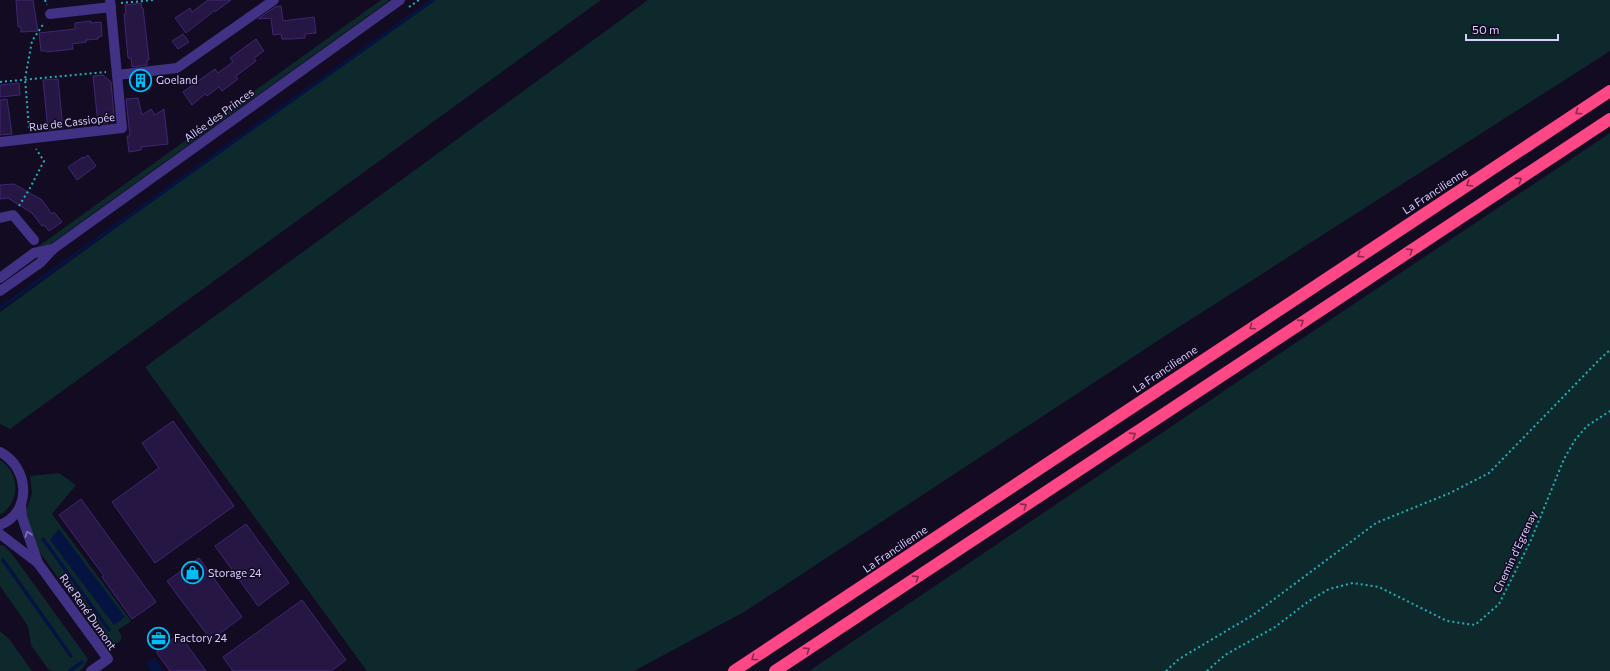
<svg xmlns="http://www.w3.org/2000/svg" width="1610" height="671" font-family="Commissioner,sans-serif">
<style>
.green{fill:#0e292c}
.water{fill:#051341}
.lines{fill:none;stroke-linecap:round;stroke-linejoin:round}
.stream{stroke:#051341;stroke-width:3.5}
.building{fill:#261644;stroke:#402672}
.path{stroke:#24afbb;stroke-width:2;stroke-dasharray:2 3;stroke-linecap:butt}
.street{stroke:#413285;stroke-width:10}
.highway{stroke:#ff4785;stroke-width:12}
.oneway{stroke:#882954}
.oneway2{stroke:#8577bc}
.labels{text-anchor:middle;stroke-width:3;stroke-linejoin:round;paint-order:stroke}
.poi-label{font-size:11px;fill:#d9ccff;stroke:#120b22;text-anchor:start}
.street-label{font-size:11px;fill:#d9ccff;stroke:#120b22}
</style>
<rect width="100%" height="100%" fill="#120b22"/>
<g class="green">
<polygon points="381,0 390,0 49,245 36,248"/>
<polygon points="430,0 601,0 10,429 0,424 0,312"/>
<polygon points="648,0 1610,0 1610,51 1168,334 744,612 634,671 367,671 145,367"/>
<polygon points="1610,133 1610,671 809,671 1261,366"/>
<path d="M0 460C20 473 21 501 0 515Z"/>
<polygon points="59,473 76,485 52,514 131,621 118,630 121,635 121,640 118,643 107,643 102,640 46,561 39,551 25,516 32,493 30,476"/>
<polygon points="0,545 4,546 12,554 88,659 83,668 79,671 52,671 48,669 31,645 28,626 0,586"/>
<polygon points="0,631 9,639 32,671 0,671"/>
</g>
<g class="water">
<polygon points="59,529 125,617 114,625 50,540"/>
<polygon points="154,658 164,671 151,671 146,664"/>
</g>
<g class="lines">
<g class="stream">
<polyline points="0,308 433,0"/>
<polyline points="43,539 109,630"/>
<polyline points="3,560 71,656"/>
<polyline points="70,671 82,662"/>
</g>
</g>
<g class="building">
<polygon points="16,0 33,0 38,31 21,32 21,27 18,27"/>
<polygon points="208,0 231,0 216,11 214,11 186,33 175,18 190,8 192,12"/>
<polygon points="141,3 142,8 143,8 149,60 147,60 147,65 132,67 131,58 128,58 124,14 126,14 125,5"/>
<polygon points="281,6 283,21 314,17 316,33 305,34 305,38 292,39 282,39 281,34 273,35 271,18 258,19 275,7"/>
<polygon points="91,21 91,23 101,22 102,36 98,37 98,39 86,40 86,42 72,44 73,49 47,52 46,51 41,51 39,33 75,29 75,23"/>
<polygon points="183,34 189,42 178,49 172,41"/>
<polygon points="256,39 264,51 254,58 256,61 236,76 238,79 222,91 219,87 207,96 205,94 192,105 183,92 215,69 218,73 233,62 230,58"/>
<polygon points="103,75 111,82 114,115 108,123 98,124 93,76"/>
<polygon points="58,79 63,128 48,130 43,80"/>
<polygon points="19,83 20,95 0,97 0,85"/>
<polygon points="138,98 142,115 151,109 155,115 164,109 168,144 141,147 141,150 129,152 127,136 130,136 126,99"/>
<polygon points="7,99 12,134 0,135 0,100"/>
<polygon points="88,155 96,166 77,180 68,167 83,157 84,158"/>
<polygon points="14,184 42,200 52,214 54,212 62,222 49,231 44,225 42,226 32,213 8,198 0,199 0,185"/>
<polygon points="173,421 234,506 155,563 112,502 159,468 142,443"/>
<polygon points="81,499 156,602 132,619 102,577 104,576 59,515"/>
<polygon points="246,524 289,583 258,606 215,546"/>
<polygon points="199,558 242,617 211,640 167,581"/>
<polygon points="302,600 346,660 331,671 233,671 223,657"/>
<polygon points="179,634 206,671 170,671 156,652"/>
</g>
<g class="lines">
<g class="path">
<polyline points="45,0 47,5"/>
<polyline points="121,3 154,0"/>
<polyline points="409,7 419,0"/>
<polyline points="0,82 106,72"/>
<polyline points="29,128 25,79 32,41 44,23"/>
<polyline points="19,206 30,188 44,161 36,149"/>
<polyline points="1166,671 1179,659 1253,615 1376,523 1450,493 1489,473 1600,359 1610,350"/>
<polyline points="1207,671 1225,655 1275,627 1309,601 1329,589 1353,583 1379,587 1447,621 1475,625 1499,604 1531,540 1564,459 1575,440 1587,426 1610,411"/>
</g>
<g class="street">
<polyline points="50,14 111,7"/>
<polyline points="117,75 177,68 274,0"/>
<polyline points="0,142 122,128 110,0"/>
<polyline points="0,218 13,215 34,240"/>
<polyline points="0,278 34,253 53,249"/>
<polyline points="0,291 40,263 53,249 400,0"/>
<path d="M0 452C29 467 33 512 0 525"/>
<polyline points="21,503 22,517 38,563"/>
<polyline points="0,534 38,563 108,659 91,671"/>
</g>
<g class="highway">
<polyline points="734,671 1610,91"/>
<polyline points="775,671 1610,119"/>
</g>
</g>
<defs><path id="oneway-chevron" d="M-2-3.5L2.5 0L-2 3.5" fill="none" stroke-width="1.6" stroke-linecap="round" stroke-linejoin="round"/></defs>
<g class="oneway">
<use href="#oneway-chevron" transform="translate(1578 112) rotate(146)"/>
<use href="#oneway-chevron" transform="translate(1519 180) rotate(-33)"/>
<use href="#oneway-chevron" transform="translate(1469 184) rotate(147)"/>
<use href="#oneway-chevron" transform="translate(1410 251) rotate(-33)"/>
<use href="#oneway-chevron" transform="translate(1360 255) rotate(147)"/>
<use href="#oneway-chevron" transform="translate(1301 322) rotate(-33)"/>
<use href="#oneway-chevron" transform="translate(1252 327) rotate(146)"/>
<use href="#oneway-chevron" transform="translate(1133 435) rotate(-33)"/>
<use href="#oneway-chevron" transform="translate(1024 506) rotate(-33)"/>
<use href="#oneway-chevron" transform="translate(916 578) rotate(-33)"/>
<use href="#oneway-chevron" transform="translate(807 650) rotate(-33)"/>
<use href="#oneway-chevron" transform="translate(754 658) rotate(146)"/>
</g>
<use class="oneway2" href="#oneway-chevron" transform="translate(28 534) rotate(-109)"/>
<defs>
<symbol id="building-ring" viewBox="-11 -11 22 22"><circle r="9.5" fill="#120b22" stroke="#00bcf7" stroke-width="1.5"/><path d="M-4-6H4V6H1V3H-1V6H-4ZM-2.5-4.3h1.7v1.8h-1.7ZM.8-4.3h1.7v1.8H.8ZM-2.5-1h1.7V.8h-1.7ZM.8-1h1.7V.8H.8Z" fill="#00bcf7"/></symbol>
<symbol id="shop-ring" viewBox="-11 -11 22 22"><circle r="9.5" fill="#120b22" stroke="#00bcf7" stroke-width="1.5"/><path d="M-5-2.5h2.3a2.7 3.5 0 0 1 5.4 0H5L5.5 6h-11ZM-1.5-2.5h3a1.5 2.3 0 0 0-3 0Z" fill="#00bcf7"/></symbol>
<symbol id="office-ring" viewBox="-11 -11 22 22"><circle r="9.5" fill="#120b22" stroke="#00bcf7" stroke-width="1.5"/><path d="M-6-3h4V-5.5h4V-3h4V5H-6ZM-1-4.5V-3h2v-1.5ZM-6 0V1H6V0Z" fill="#00bcf7"/></symbol>
</defs>
<g fill-rule="evenodd">
<use href="#building-ring" x="128" y="68" width="25" height="25"/>
<use href="#shop-ring" x="180" y="560" width="25" height="25"/>
<use href="#office-ring" x="146" y="626" width="25" height="25"/>
</g>
<g class="labels">
<g class="poi-label">
<text x="156" y="84">Goeland</text>
<text x="208" y="577">Storage 24</text>
<text x="174" y="642">Factory 24</text>
</g>
<g class="street-label">
<text transform="translate(219 115) rotate(-36)" y="4">Allée des Princes</text>
<text transform="translate(72 122) rotate(-7)" y="4">Rue de Cassiopée</text>
<text transform="translate(1435 191) rotate(-33)" y="4">La Francilienne</text>
<text transform="translate(1165 369) rotate(-34)" y="4">La Francilienne</text>
<text transform="translate(895 549) rotate(-34)" y="4">La Francilienne</text>
<text transform="translate(1515 552) rotate(-65)" y="4">Chemin d'Egrenay</text>
<text transform="translate(88 612) rotate(55)" y="4">Rue René Dumont</text>
</g>
</g>
<path d="M1466 34v6h92v-6" fill="none" stroke="#d9ccff" stroke-width="2"/>
<text x="1472" y="34" font-size="12" fill="#d9ccff" stroke="#120b22" stroke-width="3" paint-order="stroke">50 m</text>
</svg>
